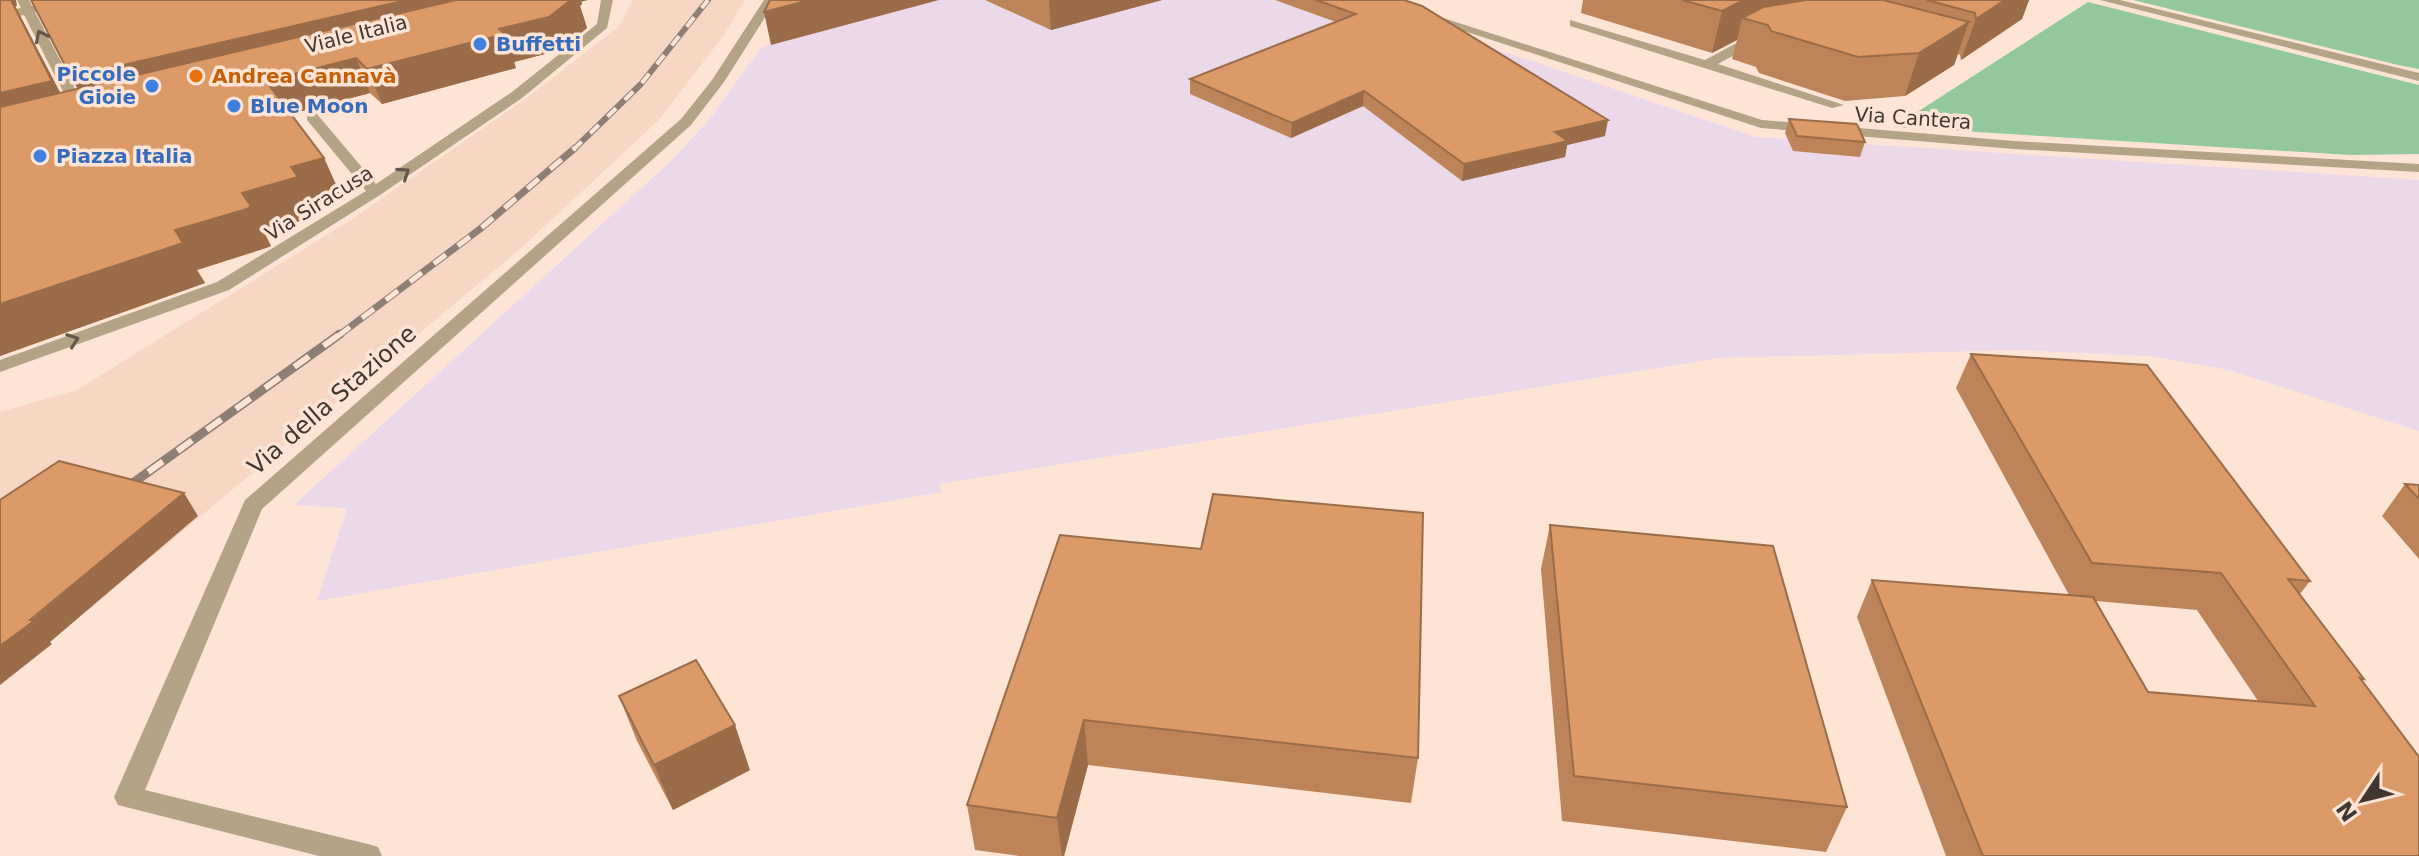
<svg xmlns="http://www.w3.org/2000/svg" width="2419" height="856" font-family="'DejaVu Sans',sans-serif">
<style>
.built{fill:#f7d7c4}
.industrial{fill:#ebd9ea}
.green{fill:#93c89c}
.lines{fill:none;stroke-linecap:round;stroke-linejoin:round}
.minor{fill:#b4a385;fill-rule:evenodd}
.major{fill:#85672a;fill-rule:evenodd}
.rail-far2-casing{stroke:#8f7e74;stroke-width:6}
.rail-far1-casing{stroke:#8f7e74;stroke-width:7}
.rail-casing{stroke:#8f7e74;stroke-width:9}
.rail-far2{stroke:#fee4d5;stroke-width:4;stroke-dasharray:12;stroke-linecap:butt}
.rail-far1{stroke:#fee4d5;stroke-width:5;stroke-dasharray:15;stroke-linecap:butt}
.rail{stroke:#fee4d5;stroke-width:6;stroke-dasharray:18;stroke-linecap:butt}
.wall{fill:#bd8459;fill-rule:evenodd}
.shaded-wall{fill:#9a6c49}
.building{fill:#dc9a68;stroke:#9a6c49;stroke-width:2}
.oneway{stroke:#64574a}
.shop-dot{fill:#3f7fe0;stroke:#fee4d5;stroke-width:3}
.food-dot{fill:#e8710a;stroke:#fee4d5;stroke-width:3}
.labels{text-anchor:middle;stroke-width:7;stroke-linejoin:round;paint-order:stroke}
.far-street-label{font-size:20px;fill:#413731;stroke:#fee4d5}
.far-shop-label{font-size:20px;font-weight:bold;fill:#366cbe;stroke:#fee4d5;text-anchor:start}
.far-food-label{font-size:20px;font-weight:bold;fill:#c56008;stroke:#fee4d5;text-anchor:start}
.street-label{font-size:24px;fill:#413731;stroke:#fee4d5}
</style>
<rect width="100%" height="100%" fill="#fee4d5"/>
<polygon class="built" points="633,0 745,0 724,35 659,120 519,250 0,684 0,412 77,390 352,219 528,97 619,26"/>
<polygon class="industrial" points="866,0 1351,0 1756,137 2419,180 2419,431 2229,370 2149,356 2016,350 1719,358 939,484 942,492 317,601 347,508 294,505 671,161 708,121 762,47 889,13"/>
<g class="green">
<polygon points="2133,0 2419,0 2419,69 2398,65"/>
<polygon points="2088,2 2419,85 2419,154 2350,155 1894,127"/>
</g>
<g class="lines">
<g class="minor">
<polygon points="17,0 29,0 32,6 60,0 83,0 35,12 92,121 90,124 78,121 24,15 0,20 0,12 21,8"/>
<polygon points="601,0 613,0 607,28 522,98 380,195 229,290 0,372 0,360 217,282 366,191 307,120 307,114 317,114 376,184 512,92 597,24"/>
<polygon points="764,0 776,0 724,82 691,125 262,509 145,790 368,844 378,847 382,856 319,856 118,805 114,797 245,500 681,119 712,80"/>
<polygon points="1369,0 1387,0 1762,120 2014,141 2419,164 2419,172 2014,149 1761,128"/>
<polygon points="2100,0 2120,0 2419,73 2419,81"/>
<polygon points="1570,20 1705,60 1744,39 1763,37 1763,43 1752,45 1718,64 1844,105 1832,108 1570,26"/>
</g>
<polygon class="major" points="567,0 588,0 0,146 0,138"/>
<defs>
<polyline id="rail-far2" points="573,150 641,84 708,0"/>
<polyline id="rail-far1" points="338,336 480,229 575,148"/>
<polyline id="rail" points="119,493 340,334"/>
</defs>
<use href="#rail-far2" class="rail-far2-casing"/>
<use href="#rail-far1" class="rail-far1-casing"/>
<use href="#rail" class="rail-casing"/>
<use href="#rail-far2" class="rail-far2"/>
<use href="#rail-far1" class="rail-far1"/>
<use href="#rail" class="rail"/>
</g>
<g class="wall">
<polygon points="0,0 17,6 15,6 60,93 78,89 31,0 581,0 582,4 580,6 587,28 560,50 514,62 516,68 382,104 370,93 291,114 324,158 341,196 311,205 316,216 264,232 271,246 266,248 197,270 205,283 0,356"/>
<polygon points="985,0 1162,0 1051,30"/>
<polygon points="1275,0 1404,0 1605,136 1567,145 1565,157 1462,181 1363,106 1291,138 1190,94 1190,79 1336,22"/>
<polygon points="1583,0 2029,0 2022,19 1961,60 1960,55 1958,54 1954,65 1905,96 1845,101 1759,73 1756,67 1732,59 1737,40 1712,53 1581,13"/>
<polygon points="1789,119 1865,142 1860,157 1793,151 1785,133"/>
<path d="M1971 354 2310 581 2300 594 2364 679 2362 681 2419 856H1946L1857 617 1872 580 2069 595 1956 388ZM2096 601 2197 610 2258 701 2148 692Z"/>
<polygon points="2405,484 2419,485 2419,559 2382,516"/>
<polygon points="1550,525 1847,807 1826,852 1562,821 1541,569"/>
<polygon points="1060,535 1418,758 1411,803 1088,765 1064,856 1019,856 975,850 967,805"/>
<polygon points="619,696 750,770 673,810 637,741"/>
</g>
<g class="shaded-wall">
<polygon points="0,0 16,0 17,6 15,6 73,117 0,135"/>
<polygon points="407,0 554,0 91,113 71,77"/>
<polygon points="562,0 581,0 582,4 580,6 587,28 560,50 514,62 516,68 382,104 367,69 499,29"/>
<polygon points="810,0 939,0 771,45 764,12"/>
<polygon points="1049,0 1162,0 1051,30"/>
<polygon points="1744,0 1816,0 1768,25 1742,18 1737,40 1712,53 1722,11"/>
<polygon points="2005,0 2029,0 2022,19 1961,60 1976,19"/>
<polygon points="1969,22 1954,65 1905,96 1919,53"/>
<polygon points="356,58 370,93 283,116 266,81"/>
<polygon points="1364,91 1363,106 1291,138 1292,123"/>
<polygon points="1608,120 1605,136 1567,145 1565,157 1462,181 1464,164 1555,132"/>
<polygon points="324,158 341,196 311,205 316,216 264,232 271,246 266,248 197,270 205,283 0,356 0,304 175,230 291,167"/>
<polygon points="184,493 198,516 50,642 52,644 0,685 0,646"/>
<polygon points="1084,720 1088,765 1064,856 1062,856 1057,818"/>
<polygon points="735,725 750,770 673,810 654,765"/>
</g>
<g class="building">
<polygon points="0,0 11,0 52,81 0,93"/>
<polygon points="31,0 407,0 71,77"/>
<polygon points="456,0 571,0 549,17 499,29 505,34 367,69 356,58 266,81 324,158 291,167 298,177 242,193 251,206 247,209 175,230 183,243 0,304 0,107"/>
<polygon points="770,0 810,0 764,12"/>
<polygon points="1316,0 1404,0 1422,6 1608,120 1555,132 1568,141 1464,164 1364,91 1292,123 1190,79 1356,14"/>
<polygon points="1682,0 1744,0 1722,11"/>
<polygon points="1806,0 1883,0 1969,22 1919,53 1858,57 1771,31 1768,25 1742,18 1763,7"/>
<polygon points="1927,0 2005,0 1976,19 1975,13"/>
<polygon points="1789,119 1857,124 1865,142 1797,136"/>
<polygon points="1971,354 2147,365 2310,581 2288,579 2364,679 2360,678 2419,757 2419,856 1983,856 1872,580 2093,597 2148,692 2315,706 2221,573 2092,563"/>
<polygon points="59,461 184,493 30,620 34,621 0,646 0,500"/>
<polygon points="2405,484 2419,485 2419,499"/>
<polygon points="1213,494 1423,513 1418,758 1084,720 1057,818 967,805 1060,535 1201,549"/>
<polygon points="1550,525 1773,546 1847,807 1574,776"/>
<polygon points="696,660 735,725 654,765 619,696"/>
</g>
<defs><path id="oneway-chevron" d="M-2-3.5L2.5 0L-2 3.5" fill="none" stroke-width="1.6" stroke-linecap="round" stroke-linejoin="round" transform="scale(2)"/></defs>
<g class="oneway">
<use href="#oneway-chevron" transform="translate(41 36) rotate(-117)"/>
<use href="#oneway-chevron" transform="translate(404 173) rotate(-34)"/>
<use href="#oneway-chevron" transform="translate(73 340) rotate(-20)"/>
</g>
<g class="shop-dot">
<circle cx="480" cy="44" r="8"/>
<circle cx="152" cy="86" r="8"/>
<circle cx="234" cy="106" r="8"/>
<circle cx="40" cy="156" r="8"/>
</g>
<circle class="food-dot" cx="196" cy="76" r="8"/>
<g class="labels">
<g class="far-street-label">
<text transform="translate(356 34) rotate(-14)" y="7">Viale Italia</text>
<text transform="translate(1913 118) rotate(4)" y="7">Via Cantera</text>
<text transform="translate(319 203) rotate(-32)" y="7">Via Siracusa</text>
</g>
<g class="far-shop-label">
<text x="496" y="51">Buffetti</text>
<text x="136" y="81" text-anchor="end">Piccole<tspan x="136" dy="23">Gioie</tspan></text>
<text x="250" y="113">Blue Moon</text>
<text x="56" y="163">Piazza Italia</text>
</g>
<g class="far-food-label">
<text x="212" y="83">Andrea Cannavà</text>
</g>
<g class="street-label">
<text transform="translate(332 400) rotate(-41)" y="8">Via della Stazione</text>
</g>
</g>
<g transform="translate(2363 800) rotate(235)" stroke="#fee4d5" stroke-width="6" paint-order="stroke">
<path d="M0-6L14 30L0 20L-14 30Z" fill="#413731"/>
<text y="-12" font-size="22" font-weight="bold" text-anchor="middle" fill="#413731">N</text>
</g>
</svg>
